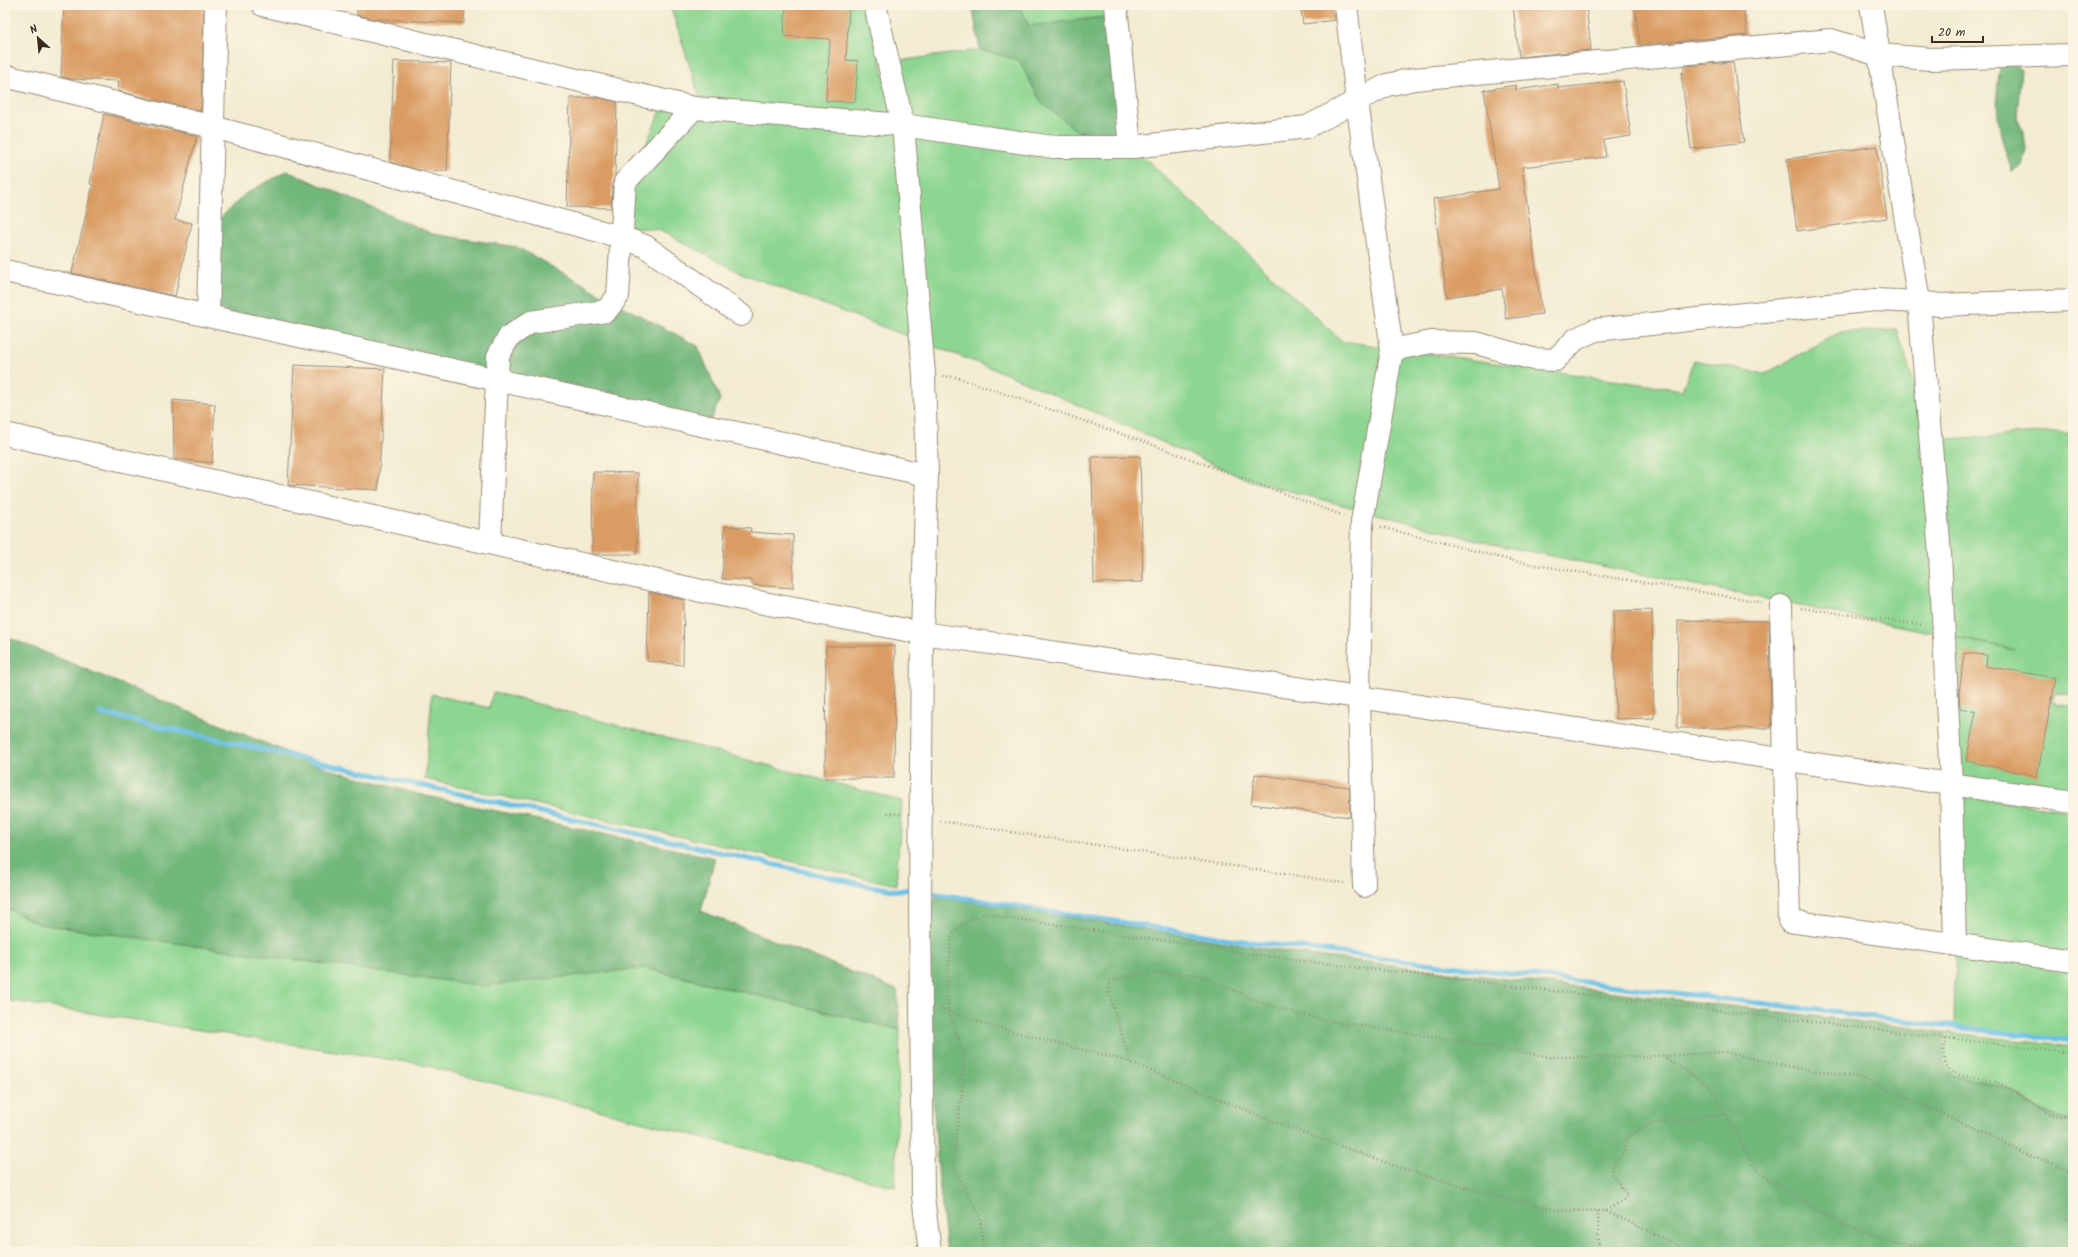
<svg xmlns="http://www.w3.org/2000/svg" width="2078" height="1257" font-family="Kalam,sans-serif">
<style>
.green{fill:#8dd691;stroke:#648058}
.forest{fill:#72b77b;stroke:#56704c}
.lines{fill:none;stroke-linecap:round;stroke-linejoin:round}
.stream{stroke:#6ac0e7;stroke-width:5}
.building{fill:#da9c63}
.minor-casing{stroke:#978b78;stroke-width:24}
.path{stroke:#978b78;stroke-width:2.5;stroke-dasharray:1 3;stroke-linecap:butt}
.minor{stroke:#fff;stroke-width:22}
</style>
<rect width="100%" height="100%" fill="#fcf5e5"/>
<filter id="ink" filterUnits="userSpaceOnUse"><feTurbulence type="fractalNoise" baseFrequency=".025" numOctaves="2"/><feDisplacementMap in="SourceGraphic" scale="8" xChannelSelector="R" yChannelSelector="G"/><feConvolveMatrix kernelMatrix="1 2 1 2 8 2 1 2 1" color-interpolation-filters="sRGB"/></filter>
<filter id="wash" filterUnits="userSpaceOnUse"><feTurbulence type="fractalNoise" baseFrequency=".012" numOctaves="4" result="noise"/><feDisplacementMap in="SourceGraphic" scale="16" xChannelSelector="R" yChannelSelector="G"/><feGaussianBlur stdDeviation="0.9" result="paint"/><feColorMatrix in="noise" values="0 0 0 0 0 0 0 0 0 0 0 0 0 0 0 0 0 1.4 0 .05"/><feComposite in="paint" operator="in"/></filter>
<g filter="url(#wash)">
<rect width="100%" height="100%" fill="#f3ecd2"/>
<g class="green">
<polygon points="670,5 868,5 895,124 700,98"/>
<polygon points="1019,5 1112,5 1113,16 1029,26"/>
<polygon points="980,50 1019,60 1041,102 1133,147 1342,341 1682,390 1694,360 1765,374 1840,332 1897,330 1931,440 2057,432 2073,434 2073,695 2056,693 2053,702 2073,707 2073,792 1953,777 1944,636 2014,649 1492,544 1251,481 1007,374 741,273 659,230 621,226 623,196 665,101 895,132 897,61"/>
<polygon points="493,692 902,801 896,885 425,779 432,694 489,708"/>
<polygon points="1958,796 2073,811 2073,1042 1954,1026"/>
<polygon points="5,907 39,924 483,985 644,968 900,1030 895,1187 419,1064 5,1000"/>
<path d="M1945 1032 2073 1047V1120C2039 1116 2031 1100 2004 1088 1988 1082 1970 1079 1953 1076 1938 1066 1943 1047 1945 1032Z"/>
</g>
<g class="forest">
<polygon points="972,5 1019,5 1029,26 1113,16 1129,137 1097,147 1041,102 1019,60 980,50"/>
<path d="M2013 63 2021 70 2017 117 2024 134 2026 149 2022 166 2012 171C1999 136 1993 105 2000 68Z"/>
<polygon points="287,171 433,234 517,247 622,306 698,346 720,399 708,427 212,308 210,228 245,194"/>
<polygon points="5,636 328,769 422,795 715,858 701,911 897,990 900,1030 644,968 483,986 39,924 5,907"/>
<path d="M937 896 1301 954 1945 1032C1943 1047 1938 1066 1953 1076 1970 1079 1988 1082 2004 1088 2031 1100 2039 1116 2073 1120V1252H947L938 1171 927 1013 929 903Z"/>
</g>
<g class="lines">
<g class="stream">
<polyline points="100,713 869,886 900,891 908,889 915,890"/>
<polyline points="925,892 1243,941 2073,1041"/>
</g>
</g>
<g id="blocks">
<g class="building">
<polygon points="64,5 204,5 201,111 118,91 119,81 71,79 61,77"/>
<polygon points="357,5 465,5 464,23 374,19 357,15"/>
<polygon points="786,5 849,7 846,60 858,61 855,102 826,101 830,39 784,36"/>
<polygon points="1300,5 1334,5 1335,20 1303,24"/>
<polygon points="1513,5 1586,5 1591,50 1519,57"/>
<polygon points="1634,5 1743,5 1747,35 1640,45"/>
<polygon points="394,61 451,63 447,171 419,170 390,162"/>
<polygon points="1733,62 1744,142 1691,149 1681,73 1684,72 1684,66"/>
<polygon points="1623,81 1631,136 1604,140 1606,157 1522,167 1542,314 1506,319 1502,289 1447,297 1433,199 1499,189 1484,90 1516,85 1516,90 1558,84 1558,88"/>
<polygon points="570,98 600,98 617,102 615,175 613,181 611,208 567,207"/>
<polygon points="104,114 197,136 175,220 192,223 175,296 72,273 93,185 90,184"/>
<polygon points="1877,146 1887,218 1797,231 1787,159"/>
<polygon points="294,365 385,369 378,490 288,485"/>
<polygon points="173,400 215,404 212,463 174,459"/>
<polygon points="1140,456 1143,582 1094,583 1092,457"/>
<polygon points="593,472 638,473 637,554 592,554"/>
<polygon points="725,526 751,528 750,532 793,535 793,588 752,585 752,580 722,579"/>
<polygon points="649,592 684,600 683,665 647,661"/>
<polygon points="1652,610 1654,718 1616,719 1613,611"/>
<polygon points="1678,620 1769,621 1771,728 1677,728"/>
<polygon points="826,646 895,646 894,778 825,778"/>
<polygon points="1964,653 1987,655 1986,666 2056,678 2037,776 1966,761 1976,712 1960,708 1959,694"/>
<polygon points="1255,774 1349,787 1350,817 1251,804"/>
</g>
</g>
</g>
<g filter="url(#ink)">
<use href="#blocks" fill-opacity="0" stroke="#978b78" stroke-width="1"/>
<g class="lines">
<defs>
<g id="minor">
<polyline points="263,5 694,108 903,125 1053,147 1133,147 1307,127 1387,85 1414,79 1831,40 1879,55 1931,59 2073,55"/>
<polyline points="875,5 903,125 924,375 927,475 922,633 920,910 923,1196 930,1252"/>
<polyline points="1116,5 1129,137 1133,147"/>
<polyline points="1346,5 1357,101 1392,350 1362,522 1359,697 1364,886"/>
<polyline points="1871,5 1919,302 1940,554 1951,784 1955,945"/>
<polyline points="5,76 213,127 621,237 645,246 741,315"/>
<polyline points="5,271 927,475"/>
<polyline points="208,316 216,5"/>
<polyline points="1392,350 1431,342 1476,343 1533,359 1555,360 1576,339 1595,330 1875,300 1919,302 1940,305 2073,300"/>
<polyline points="5,434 706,592 922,633 2073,802"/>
<polyline points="490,543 498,356 509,337 531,322 606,311 618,296 625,182 694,108"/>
<polyline points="1781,606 1789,921 2073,961"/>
</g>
</defs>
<use href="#minor" class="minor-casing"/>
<g class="path">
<polyline points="943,376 956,377 1148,443 1344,516"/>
<polyline points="1381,527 1518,562 1762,602"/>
<polyline points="1801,608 1924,625"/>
<polyline points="887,813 901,814"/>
<polyline points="940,821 1344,883"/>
<polyline points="940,1008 984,1024 1130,1062 1282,1125 1404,1169 1479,1192 1558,1210 1606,1211 1691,1252"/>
<path d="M1946 1038C1945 1047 1942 1061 1948 1068 1956 1079 1986 1077 1998 1083 2022 1093 2045 1120 2073 1116"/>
<polyline points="1663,1056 1708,1085 1716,1095 1751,1161 1757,1169 1772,1182 1839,1223 1861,1232 1934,1252"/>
<polyline points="1130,1062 1109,993 1110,981 1124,977 1155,973 1196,974 1268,1005 1322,1020 1480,1044 1550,1057 1663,1056 1724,1052 1792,1067 1858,1077 1908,1098 2073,1174"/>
<polyline points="1598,1211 1599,1252"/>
<polyline points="1606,1211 1626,1198 1626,1193 1611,1173 1611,1168 1623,1154 1627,1138 1642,1128 1656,1123 1726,1114"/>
<polyline points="2065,1220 2073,1224"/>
<polyline points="984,1252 980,1217 958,1175 954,1165 955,1145 962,1095 963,1054 949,1011 946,992 952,936 959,926 970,919 983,914 1287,959 2073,1053"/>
</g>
<use href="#minor" class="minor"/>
</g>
</g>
<rect width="2078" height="1257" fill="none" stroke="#fcf5e5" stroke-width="20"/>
<g transform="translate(38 38) rotate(333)" stroke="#fcf5e5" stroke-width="3" paint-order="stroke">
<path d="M0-3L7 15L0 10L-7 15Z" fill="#3b2a1e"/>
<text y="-6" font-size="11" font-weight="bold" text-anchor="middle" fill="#3b2a1e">N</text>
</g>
<path d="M1932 36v6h51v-6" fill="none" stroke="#3b2a1e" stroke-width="2"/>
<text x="1938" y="36" font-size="12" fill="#3b2a1e" stroke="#fcf5e5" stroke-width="3" paint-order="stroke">20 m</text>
</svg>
